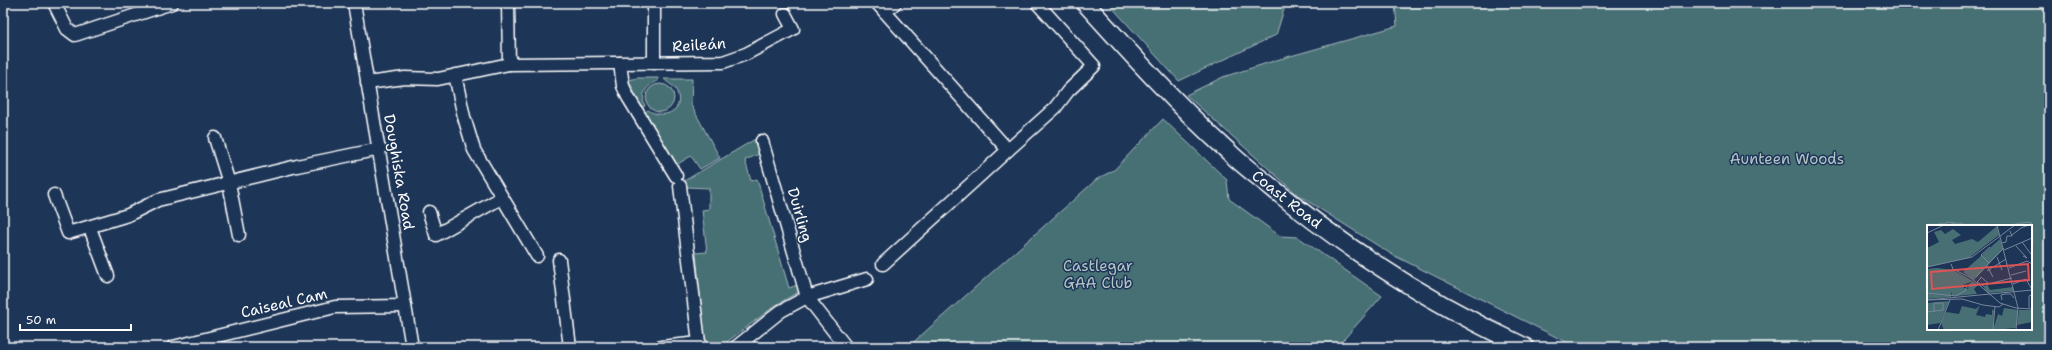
<svg xmlns="http://www.w3.org/2000/svg" width="2052" height="350" font-family="'Shantell Sans',sans-serif">
<style>
.green{fill:#476f74;stroke:#a3b7ba;fill-rule:evenodd}
.lines{fill:none;stroke-linecap:round;stroke-linejoin:round}
.minor-casing{stroke:#fff;stroke-width:15}
.secondary-casing{stroke:#fff;stroke-width:20}
.minor{stroke:#1d3557;stroke-width:12}
.secondary{stroke:#1d3557;stroke-width:17}
.labels{text-anchor:middle;stroke-width:3;stroke-linejoin:round;paint-order:stroke}
.street-label{font-size:15px;fill:#fff;stroke:#1d3557}
.park-label{font-size:15px;fill:#b5c5c7;stroke:#1d3557}
.inset-road{fill:none;stroke:#77869a;stroke-width:1}
.view{fill:#de5353;fill-opacity:0.15;stroke:#de5353;stroke-width:2}
.inset-edge{fill:none;stroke:#fff;stroke-width:2}
</style>
<rect width="100%" height="100%" fill="#1d3557"/>
<filter id="ink" filterUnits="userSpaceOnUse"><feTurbulence type="fractalNoise" baseFrequency=".025" numOctaves="2"/><feDisplacementMap in="SourceGraphic" scale="8" xChannelSelector="R" yChannelSelector="G"/><feConvolveMatrix kernelMatrix="1 2 1 2 8 2 1 2 1" color-interpolation-filters="sRGB"/></filter>
<g filter="url(#ink)">
<g class="green">
<polygon points="1108,3 1286,3 1276,35 1179,81"/>
<path d="M1395 3H2049V347H1576L1391 254 1298 195 1186 95 1223 77 1280 59 1397 26ZM1928 226H2031V329H1928Z"/>
<path d="M637 78H658V81C647 85 640 94 645 106L642 108 630 83 629 80Z"/>
<path d="M664 79H692L691 105 720 158 700 169 691 156 676 165 645 112 648 110C662 120 685 112 677 92 674 85 667 83 664 79Z"/>
<circle cx="660" cy="98" r="14"/>
<polygon points="1163,119 1227,180 1229,199 1280,236 1298,237 1382,296 1337,347 908,347 1097,179 1114,170"/>
<polygon points="757,138 762,153 745,160 751,181 757,179 789,288 800,284 800,291 776,305 723,345 716,347 708,342 704,336 696,253 707,252 702,210 709,209 709,188 687,187 684,181"/>
</g>
<g class="lines">
<defs>
<g id="minor">
<polyline points="54,3 67,29 75,35 172,3"/>
<polyline points="354,3 412,347"/>
<polyline points="508,3 509,64"/>
<polyline points="877,3 885,12 895,3"/>
<polyline points="885,12 1008,150 1055,108 1068,91 1094,66 1037,3"/>
<polyline points="620,63 623,86 628,97 676,176"/>
<polyline points="654,63 654,3"/>
<polyline points="455,75 464,117 474,150 537,256"/>
<polyline points="367,83 405,78 438,79 509,64 723,62 746,54 793,29 785,14"/>
<polyline points="215,138 229,183 239,235"/>
<polyline points="762,141 807,297 846,347"/>
<polyline points="680,186 699,343 702,347"/>
<polyline points="54,195 68,233 128,215 158,200 297,166 380,149"/>
<polyline points="429,212 436,235 501,198"/>
<polyline points="90,228 108,276"/>
<polyline points="559,260 570,347"/>
<polyline points="883,264 1008,150"/>
<polyline points="173,347 335,307 405,306"/>
<polyline points="661,347 699,343"/>
<polyline points="736,347 781,311 807,297 867,279"/>
</g>
<g id="secondary">
<path id="s1" d="M1085 3C1131 54 1177 105 1228 151 1241 164 1256 175 1270 186 1348 251 1433 304 1525 347"/>
</g>
</defs>
<use href="#minor" class="minor-casing"/>
<use href="#secondary" class="secondary-casing"/>
<use href="#minor" class="minor"/>
<use href="#secondary" class="secondary"/>
</g>
</g>
<g class="labels">
<g class="street-label">
<text transform="translate(699 45) rotate(-4)" y="5">Reileán</text>
<text transform="translate(399 172) rotate(80)" y="5">Doughiska Road</text>
<text dy="5" stroke="none"><textPath href="#s1" startOffset="282">Coast Road</textPath></text>
<text transform="translate(800 215) rotate(74)" y="5">Duirling</text>
<text transform="translate(284 303) rotate(-13)" y="5">Caiseal Cam</text>
</g>
<g class="park-label">
<text x="1787" y="164">Aunteen Woods</text>
<text x="1098" y="271">Castlegar<tspan x="1098" dy="17">GAA Club</tspan></text>
</g>
</g>
<g transform="translate(1927 225)">
<rect width="105" height="105" fill="#1d3557"/>
<path d="M70 1 72 10 42 33 0 42V23L12 17 7 7 14 5 18 9 26 4 34 10 25 15 28 19 45 14 51 17ZM73 14 76 24 47 55 36 47ZM10 43 26 45 46 56 36 60 37 63 41 64 42 59 46 56 51 60 47 64 50 69 29 71H25L24 66V72L0 74V44ZM60 59 63 65 86 62 87 66 61 68 57 63ZM22 76 13 98 0 100V78ZM53 80 49 90 58 92 59 89 65 90V84L67 86 66 105H17L14 98 19 87 32 89 35 81 49 84ZM77 83 91 85 89 103 66 105 71 89 75 91ZM92 85H105V97L90 100Z" fill="#476f74"/>
<path class="inset-road" d="M70 0 91 83 89 105M0 8 17 0M85 10 94 3 102 0M95 17 104 29M75 18 79 17 80 11H85L83 6M89 21 100 33 96 31M63 22 54 30 62 38 77 23M77 25 105 13M70 32 75 45M24 39 26 44 44 53 73 78 89 83 105 84M60 41 66 52M0 42 45 32 88 0M82 43 100 36 105 39M60 46 79 34M84 50 99 46M49 52 62 38M65 58 85 53M86 59 99 54 104 63M58 62 50 57 53 54 54 52 61 58M0 68 29 71 38 66 40 62M0 75 35 74 56 80 72 82 76 79M0 75 105 65M75 75 74 70 78 69H84L87 73M102 83V71L105 70M0 87 16 85M7 87V78H16V85M11 105 23 75M66 105 68 81"/>
<path class="view" d="M101 39 102 55 5 64 4 47Z"/>
<rect width="105" height="105" class="inset-edge"/>
</g>
<rect width="2052" height="350" fill="none" stroke="#1d3557" stroke-width="16"/>
<rect x="8" y="8" width="2036" height="334" fill="none" stroke="#fff" stroke-width="1.5" filter="url(#ink)"/>
<path d="M20 324v6h111v-6" fill="none" stroke="#ffffff" stroke-width="2"/>
<text x="26" y="324" font-size="12" fill="#ffffff" stroke="#1d3557" stroke-width="3" paint-order="stroke">50 m</text>
</svg>
